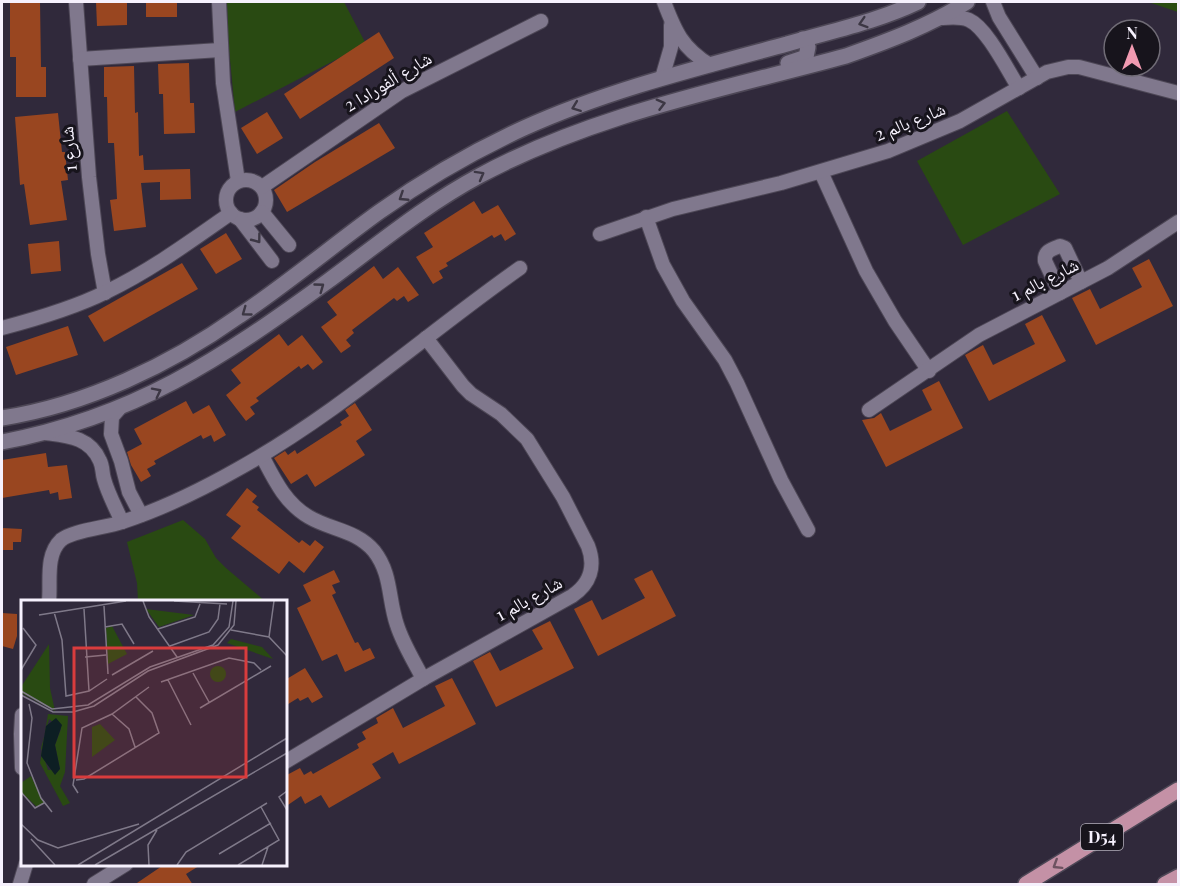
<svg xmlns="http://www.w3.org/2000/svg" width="1180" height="886" font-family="'Playfair Display','Noto Naskh Arabic',serif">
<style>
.green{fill:#294a12}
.building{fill:#994620}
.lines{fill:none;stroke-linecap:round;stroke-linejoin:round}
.street-casing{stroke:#4d4756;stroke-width:16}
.secondary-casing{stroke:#4d4756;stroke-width:18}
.primary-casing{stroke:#4d4756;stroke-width:18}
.street{stroke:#80788d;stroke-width:14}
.secondary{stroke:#80788d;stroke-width:15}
.primary{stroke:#c491a6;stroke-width:15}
.oneway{stroke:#3c3744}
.oneway2{stroke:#6e5261}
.labels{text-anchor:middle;stroke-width:6;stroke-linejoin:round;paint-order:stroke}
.shield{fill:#17141c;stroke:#b3afba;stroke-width:1.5}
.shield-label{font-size:16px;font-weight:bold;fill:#f6f1fd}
.street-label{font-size:18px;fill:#f6f1fd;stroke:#17141c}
.inset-road{fill:none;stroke:#7f7989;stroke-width:1.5}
.view{fill:#d93c3d;fill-opacity:0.15;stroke:#d93c3d;stroke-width:3}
.inset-edge{fill:none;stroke:#f6f1fd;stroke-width:3}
</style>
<rect width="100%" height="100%" fill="#30293b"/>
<g class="green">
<polygon points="227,2 344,2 366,44 235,112 228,38"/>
<polygon points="1148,2 1178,2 1178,12"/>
<polygon points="1007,111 1060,194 963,245 917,161"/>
<polygon points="183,520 205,539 216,558 226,568 265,601 138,601 137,583 127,542"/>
</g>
<g class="building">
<polygon points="10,2 40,2 41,67 46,67 46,97 16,97 16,57 10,57"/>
<polygon points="96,2 127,2 127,25 97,26"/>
<rect x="146" y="2" width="31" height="15"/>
<polygon points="379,32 394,58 300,119 284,94"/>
<polygon points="189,63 190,103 194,103 195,133 164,134 163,94 159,94 158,64"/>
<polygon points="134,66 135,113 138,112 139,156 143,155 144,170 190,169 191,199 160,200 160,182 141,183 146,227 114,231 110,200 117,199 114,143 108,143 107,97 104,97 104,67"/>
<polygon points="267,112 283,138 257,154 241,128"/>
<polygon points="58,113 62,152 65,152 68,180 61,181 67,220 30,225 24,184 20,185 15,117"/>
<polygon points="379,123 395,148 287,212 274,190 315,162"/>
<polygon points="474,201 482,214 498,205 516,234 505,241 501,234 494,238 492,235 446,263 448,266 439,271 443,278 433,284 416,257 433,247 424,233"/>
<polygon points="226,233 242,259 216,274 200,249"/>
<polygon points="59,241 61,271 31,274 28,244"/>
<polygon points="1149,259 1173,306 1096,345 1072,298 1090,289 1100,309 1142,287 1132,268"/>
<polygon points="182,263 198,289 104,342 88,316"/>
<polygon points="374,266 383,279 398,267 419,295 408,302 404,296 397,301 394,298 352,330 354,333 346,340 351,346 341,353 321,327 337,315 327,302"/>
<polygon points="1042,315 1066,361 989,401 965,355 983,345 993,365 1035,344 1025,324"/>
<polygon points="68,326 78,355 16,375 6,347"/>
<polygon points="279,334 288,346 302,335 323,362 313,370 308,364 301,369 299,366 256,398 259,401 250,407 255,414 246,421 226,395 241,383 231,370"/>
<polygon points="939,381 963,428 886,467 862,420 874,418 881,413 890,431 932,410 922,390"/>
<polygon points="186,401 193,414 209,405 226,435 214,442 211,435 203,439 201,435 154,461 156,464 147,469 151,476 141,482 131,465 127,452 142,444 134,429"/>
<polygon points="355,403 372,430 356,441 365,455 315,487 307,474 291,484 274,458 285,451 288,455 295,450 297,454 342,425 340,422 349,416 345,410"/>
<polygon points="46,453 48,467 67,465 72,498 59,500 58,492 50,494 49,490 2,498 2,460"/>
<polygon points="247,488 257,496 252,502 259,507 257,510 299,543 302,540 310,546 315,540 324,547 304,573 289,561 279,574 231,538 241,526 226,515"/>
<polygon points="2,528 22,529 21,542 13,542 13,550 2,550"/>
<polygon points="334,570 340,582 332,585 336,593 332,595 355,643 358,642 363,651 370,648 375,658 345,672 337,654 322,661 297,608 311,601 303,585"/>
<polygon points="652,570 676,616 598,656 574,609 592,600 602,620 645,598 634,579"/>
<polygon points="2,613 17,614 17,636 13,649 2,646"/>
<polygon points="550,621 574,668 496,707 473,661 490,652 500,671 543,649 532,630"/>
<polygon points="305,668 323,697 312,703 308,697 300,701 298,698 285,706 285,680"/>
<polygon points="452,678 476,724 399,764 393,752 372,764 381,778 329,808 321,795 305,804 301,796 285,807 285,776 300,768 304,775 311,771 313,774 359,748 357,744 366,739 362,732 378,723 376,718 393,708 403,728 445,706 435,686"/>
<polygon points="165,864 202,864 186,874 193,885 134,885"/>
</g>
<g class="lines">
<defs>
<g id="street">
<polyline points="76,2 89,177 98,254 105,293"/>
<polyline points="219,2 223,83 238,181"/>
<path d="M664 2C675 31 682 48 710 65"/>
<polyline points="993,2 999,17 1037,78"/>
<path d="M940 18C950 18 960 16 969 20 987 28 1008 71 1019 88"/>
<polyline points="80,59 220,50"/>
<polyline points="662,78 671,47 671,25"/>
<polyline points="821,172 866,271 895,321 929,371"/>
<circle cx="246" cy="200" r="20"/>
<polyline points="262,187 402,91 541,21"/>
<polyline points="262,212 289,245"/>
<polyline points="646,217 663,265 683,301 725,360 737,383 781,480 808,530"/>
<polyline points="240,219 272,261"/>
<polyline points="600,234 673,209 781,183 888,151 960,121 1047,72 1068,67 1079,67 1178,93"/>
<path d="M1060 293 1045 261C1044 251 1052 249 1060 246L1065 248 1081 282"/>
<path d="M2 328C36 319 74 308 106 292 150 271 191 241 231 213"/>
<polyline points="119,409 112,417 111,434 121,461 129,492 141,515"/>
<polyline points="869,410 979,335 1108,268 1178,222"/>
<path d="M45 433C68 436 90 437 100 461 103 467 102 473 104 479 108 494 116 508 122 522"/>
<path d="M262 456C274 479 285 503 309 517 331 530 356 530 374 551 392 574 388 599 397 625 403 644 414 661 423 679"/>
<path d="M49 601C51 582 45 555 61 540 73 530 106 528 122 522 162 509 201 490 238 469 339 413 426 334 520 268"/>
<polyline points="22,715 21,734 22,768"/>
<path d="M285 762 423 679 572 596C590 584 596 567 588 546L563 497 527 439 501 414 471 394 463 386 426 338"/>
<polyline points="20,884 26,864"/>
<polyline points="94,884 126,864"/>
</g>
<g id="secondary">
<polyline points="788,63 806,57 808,47 803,39"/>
<path d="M2 418C86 405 170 365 239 316 287 284 332 246 379 212 424 180 474 151 524 128 608 90 698 68 787 44 831 31 876 22 918 2"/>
<path d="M2 442C134 417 221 359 328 281 377 245 425 205 479 176 594 114 721 90 846 56 888 41 929 26 967 2"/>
</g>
<g id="primary">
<polyline points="1026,884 1178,790"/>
<polyline points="1165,884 1178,877"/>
</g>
</defs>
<use href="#street" class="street-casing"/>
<use href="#secondary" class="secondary-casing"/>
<use href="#primary" class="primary-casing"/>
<use href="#street" class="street"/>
<use href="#secondary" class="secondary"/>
<use href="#primary" class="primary"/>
</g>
<defs><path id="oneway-chevron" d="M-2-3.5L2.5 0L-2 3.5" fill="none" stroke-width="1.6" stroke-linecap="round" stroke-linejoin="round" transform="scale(1.5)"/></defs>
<g class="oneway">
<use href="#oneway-chevron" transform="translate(863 23) rotate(163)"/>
<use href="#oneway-chevron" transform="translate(661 104) rotate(-15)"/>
<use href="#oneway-chevron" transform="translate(576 107) rotate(159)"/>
<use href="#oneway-chevron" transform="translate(480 175) rotate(-29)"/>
<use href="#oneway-chevron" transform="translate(403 197) rotate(147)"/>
<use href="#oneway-chevron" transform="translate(257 239) rotate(53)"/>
<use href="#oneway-chevron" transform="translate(320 287) rotate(-36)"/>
<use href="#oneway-chevron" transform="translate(246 312) rotate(144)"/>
<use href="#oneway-chevron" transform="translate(157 392) rotate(-27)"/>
</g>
<use class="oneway2" href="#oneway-chevron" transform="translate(1057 865) rotate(148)"/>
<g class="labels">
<rect class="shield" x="1081" y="824" width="42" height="26" rx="4.5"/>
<g class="shield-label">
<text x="1102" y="843">D54</text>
</g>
<g class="street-label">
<text transform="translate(388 82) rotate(-31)" y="6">شارع ألفورادا 2</text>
<text transform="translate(910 122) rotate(-22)" y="6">شارع بالم 2</text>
<text transform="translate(69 149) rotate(-95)" y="6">شارع 1</text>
<text transform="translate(1045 280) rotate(-27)" y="6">شارع بالم 1</text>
<text transform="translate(529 599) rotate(-29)" y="6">شارع بالم 1</text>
</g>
</g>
<g transform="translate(21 600)">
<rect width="266" height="266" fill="#30293b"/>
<path d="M125 9 173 15 138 27ZM91 26 106 54 87 64 85 28ZM210 39 241 47 252 59 206 43ZM28 44 29 88 34 111 0 93V87ZM189 74a8 8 0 1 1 16 0a8 8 0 1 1-16 0ZM27 114 47 116 44 172 39 186 49 203 42 206 19 163ZM28 119 40 129 34 145 39 169 27 170 20 148ZM79 124 94 140 71 157V127ZM10 176 23 203 16 207 0 192V183Z" fill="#294a12" fill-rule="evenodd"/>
<path d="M35 118 41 125 34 145 39 169 34 175 20 156 25 126Z" fill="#0d1e23"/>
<path class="inset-road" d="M122 1 128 17 156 57M153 1 206 4M83 6 87 74M63 9 68 91M33 12 41 40 45 96 68 91 86 79M18 15 105 1M84 27 101 24 113 44M137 29 174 17 179 4M210 30 248 37 266 56M248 37 253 1M149 46 188 32 197 19 199 4M64 57 85 55M0 70 15 45 2 28M172 73 188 102M91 75 132 51M147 80 170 125M140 82 208 58 233 63 240 70M0 91 31 109 67 105 129 67 192 45 208 27 212 1M0 95 32 112H52L73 106 127 71 197 45 213 25 215 1M8 104 11 118 6 163 20 198 31 212M179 108 250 66M91 114 108 129 114 147M55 180 63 179 138 133 131 113 115 97M266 191 258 197 266 210M0 192 14 208 23 203M57 193 52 185 61 128 91 114 128 87M0 224 17 240 37 248 118 224M10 239 34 265M198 254 250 223M57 265 266 138M74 265 266 153M128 265 127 245 136 230M156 265 165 252 246 203M217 265 258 240 240 207M241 265 247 247"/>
<path class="view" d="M53 48H225V177H53Z"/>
<rect width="266" height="266" class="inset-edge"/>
</g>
<rect width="1180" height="886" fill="none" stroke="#f6f1fd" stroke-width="6"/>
<g transform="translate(1132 48)"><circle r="28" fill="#17141c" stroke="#706c76" stroke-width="1.5"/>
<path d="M0-4.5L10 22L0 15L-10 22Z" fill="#f19ab1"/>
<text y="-9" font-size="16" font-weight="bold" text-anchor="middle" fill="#f6f1fd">N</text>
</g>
</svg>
